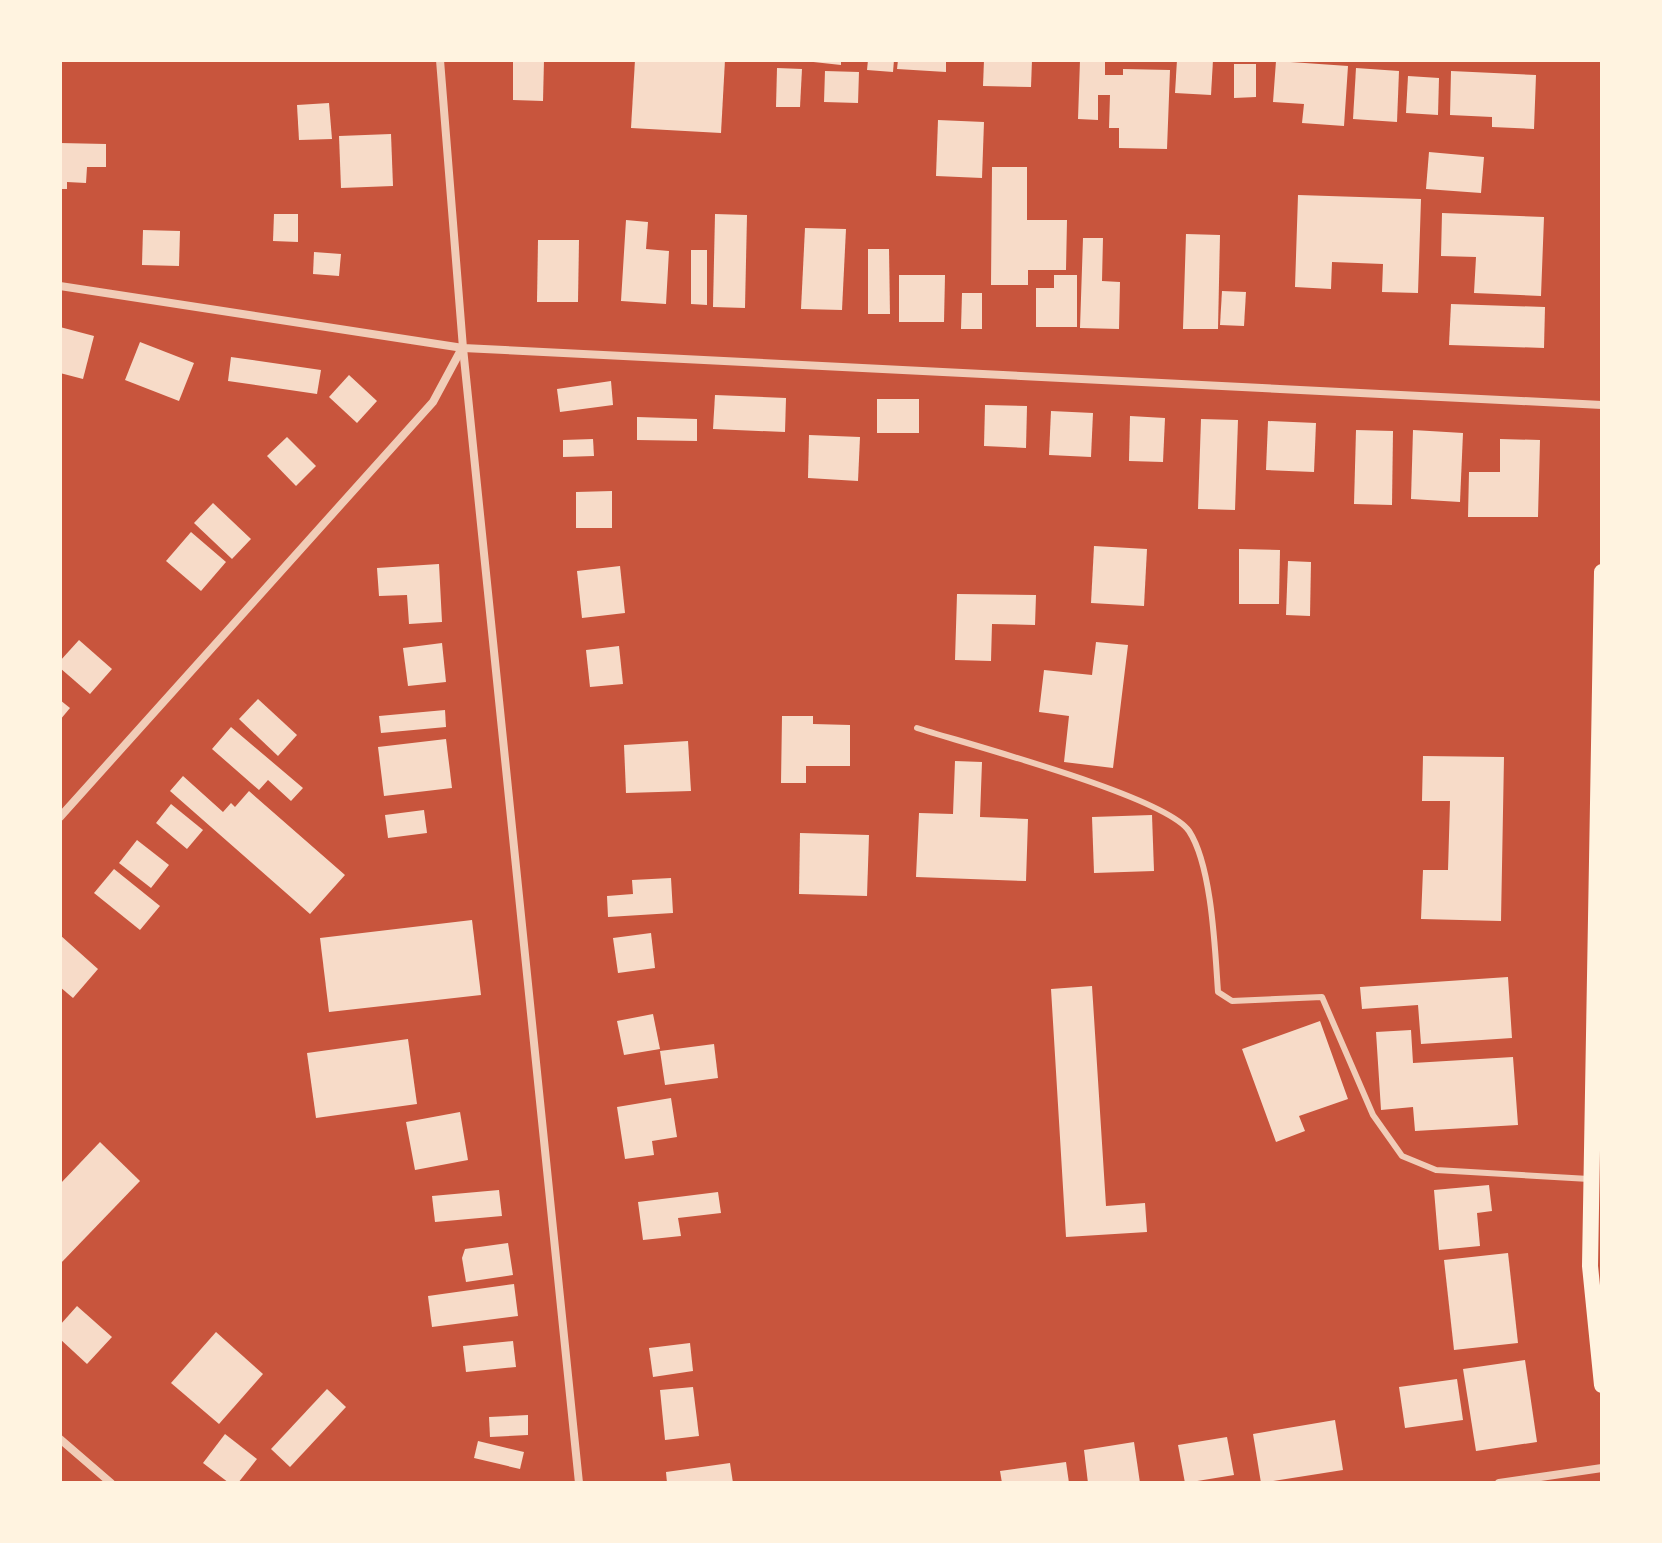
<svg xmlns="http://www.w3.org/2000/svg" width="1662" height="1543" font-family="'IBM Plex Sans',sans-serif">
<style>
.building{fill:#f7dbc8}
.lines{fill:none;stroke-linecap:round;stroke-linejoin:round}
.service{stroke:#f1ccb7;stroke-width:6}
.minor{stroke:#f1ccb7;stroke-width:8}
.secondary{stroke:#fff3e0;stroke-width:16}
</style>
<rect width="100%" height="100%" fill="#c8553d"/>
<g class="building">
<polygon points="513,60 544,60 543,101 513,100"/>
<polygon points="635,60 725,60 721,133 631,128"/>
<polygon points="795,60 841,60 841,65"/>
<polygon points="868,60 894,60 893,72 867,70"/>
<polygon points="898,60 946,60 946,72 897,69"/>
<polygon points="984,60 1032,60 1031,87 983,86"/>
<polygon points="1080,60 1105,60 1105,75 1123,75 1123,69 1170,70 1167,149 1119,148 1119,128 1109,128 1110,95 1098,95 1098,120 1078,119"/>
<polygon points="1177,60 1213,60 1211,95 1175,93"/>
<polygon points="1276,61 1348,66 1344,126 1302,123 1304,104 1273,102"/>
<polygon points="1234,64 1256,64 1256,97 1234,98"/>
<polygon points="777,68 802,69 800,107 776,107"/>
<polygon points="1356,68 1399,71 1397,122 1353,119"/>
<polygon points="825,71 859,72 858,103 824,102"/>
<polygon points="1451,71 1536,75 1534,129 1492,127 1492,117 1450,115"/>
<polygon points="1408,76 1439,78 1438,115 1406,113"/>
<polygon points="329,103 332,139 299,140 297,105"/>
<polygon points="938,120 984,122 982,178 936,176"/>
<polygon points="391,134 393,186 341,188 339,136"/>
<polygon points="60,143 106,144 106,167 87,167 86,183 67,182 67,189 60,189"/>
<polygon points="1429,152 1484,157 1481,193 1426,189"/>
<polygon points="992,167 1027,167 1027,220 1067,220 1066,270 1028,270 1028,285 991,285"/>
<polygon points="1298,195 1421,199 1418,293 1382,292 1383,264 1332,262 1331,289 1295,287"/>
<polygon points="1442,213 1544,217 1541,296 1474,293 1476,257 1441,256"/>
<polygon points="274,214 298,214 298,242 273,241"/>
<polygon points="715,214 747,215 745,308 713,307"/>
<polygon points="626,220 648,222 646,249 669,251 666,304 621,301"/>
<polygon points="805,228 846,229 842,310 801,309"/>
<polygon points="143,230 180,231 179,266 142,265"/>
<polygon points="1186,234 1220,235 1218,329 1183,329"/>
<polygon points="1083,238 1103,238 1102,281 1120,282 1119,329 1080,328"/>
<polygon points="538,240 579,240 578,302 537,302"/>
<polygon points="868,249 889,249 890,314 868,314"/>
<polygon points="691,250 707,250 707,305 691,304"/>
<polygon points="314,252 341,254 339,276 313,274"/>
<polygon points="899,275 945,275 944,322 899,322"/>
<polygon points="1054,275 1077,275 1077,327 1036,327 1036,288 1054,288"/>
<polygon points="1222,291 1246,292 1244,326 1220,325"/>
<polygon points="962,293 982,293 982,329 961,329"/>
<polygon points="1451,304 1545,307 1544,348 1449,345"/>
<polygon points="60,327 94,336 83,379 60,373"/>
<polygon points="140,342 194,363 179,401 125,380"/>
<polygon points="231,357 321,370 317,394 228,381"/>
<polygon points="349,375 377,401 357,423 329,397"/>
<polygon points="611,381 613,405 560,412 557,389"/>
<polygon points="715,395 786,398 785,432 713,429"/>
<rect x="877" y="399" width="42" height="34"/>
<polygon points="985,405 1027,406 1026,448 984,446"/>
<polygon points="1051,411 1093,413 1091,457 1049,455"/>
<polygon points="1130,416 1165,418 1163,462 1129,461"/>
<polygon points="637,417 697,419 697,441 637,440"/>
<polygon points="1201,419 1238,420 1235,510 1198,509"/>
<polygon points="1268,421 1316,423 1314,472 1266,470"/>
<polygon points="1356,430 1393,431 1392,505 1354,504"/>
<polygon points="1413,430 1463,433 1460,502 1411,499"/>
<polygon points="809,435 860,437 858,481 808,478"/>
<polygon points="287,437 316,466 296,486 267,456"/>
<polygon points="593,439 594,456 563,457 563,440"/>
<polygon points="1500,439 1540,440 1538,517 1468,517 1469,472 1500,472"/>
<polygon points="612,491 612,528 576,528 576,492"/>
<polygon points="213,503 251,539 232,559 194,523"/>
<polygon points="191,532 226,562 201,591 166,561"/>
<polygon points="1094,546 1147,549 1144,606 1091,603"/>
<polygon points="1239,549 1280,550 1279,604 1239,604"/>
<polygon points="1288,561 1311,562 1310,616 1286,615"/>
<polygon points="439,564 442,622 409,624 407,595 379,596 377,568"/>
<polygon points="620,566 625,613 582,618 577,571"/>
<polygon points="957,594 1036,595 1035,625 992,624 991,661 955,660"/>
<polygon points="79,640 112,669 90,694 60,668 60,661"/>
<polygon points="1096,642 1128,645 1113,768 1064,762 1069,716 1039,712 1044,670 1092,675"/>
<polygon points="442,643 446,682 408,686 403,648"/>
<polygon points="619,646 623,684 590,687 586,650"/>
<polygon points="258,699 297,735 278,756 239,719"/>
<polygon points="60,700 70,708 60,720"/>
<polygon points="445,710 446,727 381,733 379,716"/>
<polygon points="782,716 813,716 813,724 850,725 850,766 806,766 806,783 781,783"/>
<polygon points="231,727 303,788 291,801 268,780 259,790 212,749"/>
<polygon points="446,739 452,788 384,796 378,747"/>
<polygon points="688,741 691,791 626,793 624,745"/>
<polygon points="1423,756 1504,757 1501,921 1421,919 1423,870 1448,870 1450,801 1422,801"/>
<polygon points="955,761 982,762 980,817 1028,819 1026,881 916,877 919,813 953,814"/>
<polygon points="183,776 223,812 231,803 235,807 249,791 345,875 310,914 170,791"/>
<polygon points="171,804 203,830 187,849 156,823"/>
<polygon points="424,810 427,833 388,838 385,815"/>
<polygon points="1152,815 1154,871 1094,873 1092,817"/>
<polygon points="800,833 869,835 867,896 799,894"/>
<polygon points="137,840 169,865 151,888 119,863"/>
<polygon points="114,869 160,906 140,930 94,893"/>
<polygon points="671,878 673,913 608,917 607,896 633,894 632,880"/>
<polygon points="472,920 481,995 329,1012 320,938"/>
<polygon points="651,933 655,968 618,973 613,938"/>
<polygon points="60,935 98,969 73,998 60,987"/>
<polygon points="1508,977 1512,1038 1421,1044 1418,1005 1362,1009 1360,987"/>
<polygon points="1092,986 1106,1206 1145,1203 1147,1232 1066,1237 1051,989"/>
<polygon points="653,1014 660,1049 624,1055 617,1021"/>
<polygon points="1320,1021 1348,1099 1299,1116 1305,1131 1276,1142 1242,1049"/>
<polygon points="1411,1030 1413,1063 1513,1057 1518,1125 1415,1131 1413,1107 1381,1110 1376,1032"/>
<polygon points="408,1039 417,1104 316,1118 307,1053"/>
<polygon points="714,1044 718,1078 665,1085 660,1051"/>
<polygon points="671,1098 677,1137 652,1141 654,1155 625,1159 617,1107"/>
<polygon points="460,1112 468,1160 415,1170 406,1122"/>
<polygon points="100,1142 140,1181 60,1264 60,1184"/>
<polygon points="1489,1185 1492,1211 1477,1213 1480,1246 1439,1250 1434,1190"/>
<polygon points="499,1190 502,1216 435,1222 432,1196"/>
<polygon points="718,1192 721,1213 678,1218 681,1236 643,1240 638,1202"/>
<polygon points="508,1243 513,1275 466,1282 462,1258 465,1249"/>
<polygon points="1508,1253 1518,1343 1454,1350 1444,1260"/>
<polygon points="514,1284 518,1316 432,1327 428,1296"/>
<polygon points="77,1306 112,1337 87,1364 60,1339 60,1325"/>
<polygon points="216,1332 263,1374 219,1424 171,1383"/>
<polygon points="513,1341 516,1367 466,1372 463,1346"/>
<polygon points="690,1343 693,1371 653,1377 649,1348"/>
<polygon points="1525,1360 1537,1442 1476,1451 1463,1369"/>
<polygon points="1457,1379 1463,1420 1405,1428 1399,1387"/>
<polygon points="693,1387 699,1436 665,1440 660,1390"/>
<polygon points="327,1389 346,1407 290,1467 271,1449"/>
<polygon points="528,1415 528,1435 490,1437 489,1417"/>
<polygon points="1335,1420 1343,1470 1261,1483 1253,1434"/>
<polygon points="225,1434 257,1459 238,1483 229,1483 203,1463"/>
<polygon points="1227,1437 1234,1475 1185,1483 1178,1445"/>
<polygon points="478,1441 524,1452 520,1469 474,1458"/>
<polygon points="1134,1442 1140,1483 1088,1483 1084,1450"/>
<polygon points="1066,1462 1069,1483 1002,1483 1000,1471"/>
<polygon points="730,1463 733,1483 667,1483 666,1472"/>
</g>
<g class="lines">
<path class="service" d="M917 728C967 744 1165 796 1189 831 1212 866 1215 950 1218 992L1232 1001 1322 997 1373 1115 1402 1156 1436 1170 1589 1179"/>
<g class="minor">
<polyline points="440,60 463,348 579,1483"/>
<polyline points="60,286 463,348 1602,405"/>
<polyline points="60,817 433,402 462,348"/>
<polyline points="60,1439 111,1483"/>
<polyline points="1499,1483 1602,1468"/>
</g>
<polyline class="secondary" points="1602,572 1590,1266 1602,1385"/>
</g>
<rect width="1662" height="1543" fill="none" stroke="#fff3e0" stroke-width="124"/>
</svg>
